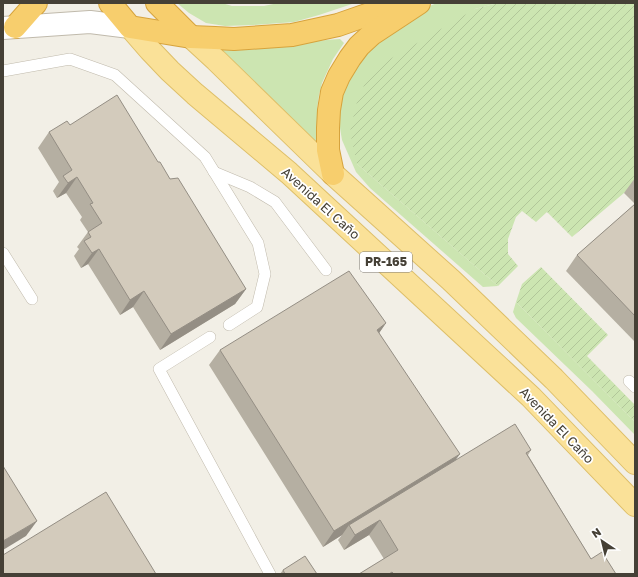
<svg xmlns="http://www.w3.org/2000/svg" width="638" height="577" font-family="'Golos Text',sans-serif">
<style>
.green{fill:#cce5b1}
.garden{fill:url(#garden-furrows)}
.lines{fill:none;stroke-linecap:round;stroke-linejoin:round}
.lane-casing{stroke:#c0baac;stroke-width:12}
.street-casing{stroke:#c0baac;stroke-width:24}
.primary-casing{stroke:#debf69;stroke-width:24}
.highway-casing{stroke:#d6a33d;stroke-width:24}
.lane{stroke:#fff;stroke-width:11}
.street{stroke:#fff;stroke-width:22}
.primary{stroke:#fae198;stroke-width:22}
.highway{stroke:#f7ce6d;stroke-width:22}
.wall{fill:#b5afa2}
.shaded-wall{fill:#948e84}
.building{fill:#d3cbbc;stroke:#948e84}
.labels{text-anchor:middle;stroke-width:3.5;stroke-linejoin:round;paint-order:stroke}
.shield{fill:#fff;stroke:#7d7972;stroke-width:1}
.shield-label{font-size:12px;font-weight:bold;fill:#454036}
.street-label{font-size:13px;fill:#454036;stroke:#fff}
</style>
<defs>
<pattern id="garden-furrows" width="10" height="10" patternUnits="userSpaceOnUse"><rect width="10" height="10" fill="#cce5b1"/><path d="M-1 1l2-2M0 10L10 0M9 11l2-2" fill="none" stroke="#b1c699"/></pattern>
</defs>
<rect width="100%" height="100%" fill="#f2efe6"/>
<g class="green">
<polygon points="177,3 222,3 232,6 264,6 278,3 355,3 319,15 294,22 253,25 225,26 206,23 189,13"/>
<polygon points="437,3 498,3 475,9 357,164 498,286 483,287 370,188 356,172 342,140 338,116 338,101 356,60 410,14"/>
<path d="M340 39 344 43 333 59 322 83 319 95 317 109 319 146 222 50C261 52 301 41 340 39Z"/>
<polygon points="516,302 635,422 635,435 592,391 516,318 513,312"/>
</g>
<g class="garden">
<polygon points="498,3 635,3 635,182 624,193 572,237 547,212 536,222 522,211 516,217 508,239 508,254 518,266 498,286 357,164 350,132 356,105 365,83 385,62 475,9"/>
<polygon points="541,267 608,335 587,356 635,405 635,422 516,302 522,284"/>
</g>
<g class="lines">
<defs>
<g id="lane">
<polyline points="3,71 70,59 115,75 205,157 258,243 265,274 257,307 229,325"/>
<polyline points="214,172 250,187 275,202 326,270"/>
<polyline points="3,253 32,299"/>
<polyline points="210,337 159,369 270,574"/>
<polyline points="629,381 635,387"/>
</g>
<polyline id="street" points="3,28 90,22 130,27"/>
<g id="primary">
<polyline points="130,27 150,50 170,71 195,94 289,173 531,397 635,505"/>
<polyline points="191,37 216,60 333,174 451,280 554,379 635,463"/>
</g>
<g id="highway">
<polyline points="110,3 130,27 191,37 215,38 234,39 292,35 338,25 401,3"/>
<polyline points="157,3 191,37"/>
<polyline points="15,27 36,3"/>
<polyline points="333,174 328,150 328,128 329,110 332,92 339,76 350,58 359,46 372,34 419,3"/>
</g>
</defs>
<use href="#lane" class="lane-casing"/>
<use href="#street" class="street-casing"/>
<use href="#primary" class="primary-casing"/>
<use href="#highway" class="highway-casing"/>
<use href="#lane" class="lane"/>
<use href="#street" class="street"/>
<use href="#primary" class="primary"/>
<use href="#highway" class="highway"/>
</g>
<g class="wall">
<polygon points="70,125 158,162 170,179 246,289 235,304 160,350 133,307 120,315 88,264 81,268 74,256 79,249 77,247 88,232 80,220 82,217 66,193 57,198 53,191 59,182 38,148 49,132"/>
<polygon points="635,178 635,204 624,193"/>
<polygon points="635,204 635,342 566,271 577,255"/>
<polygon points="386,323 379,333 456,460 531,450 528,455 591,559 616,574 359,574 384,559 369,535 344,550 338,540 342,535 323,547 209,365 220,350"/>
<polygon points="283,570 317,574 280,574"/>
</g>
<g class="shaded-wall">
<polygon points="77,177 66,193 57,198 68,183"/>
<polygon points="99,249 88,264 81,268 92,253"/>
<polygon points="246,289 235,304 160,350 171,334"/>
<polygon points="144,291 133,307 120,315 130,300"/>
<polygon points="386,323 375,339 377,330"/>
<polygon points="460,454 449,469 349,525 342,535 323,547 334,531"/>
<polygon points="380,520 369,535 344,550 355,535"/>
<polygon points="37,521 26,536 3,550 3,541"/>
</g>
<g class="building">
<polygon points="117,95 158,162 160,162 170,179 178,178 246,289 171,334 144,291 130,300 99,249 92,253 84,241 91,237 88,232 102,223 90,204 93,203 77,177 68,183 63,176 72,170 49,132 67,121 70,125"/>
<polygon points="635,204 635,316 577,255"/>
<polygon points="349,271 386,323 377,330 460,454 334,531 220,350"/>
<polygon points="515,424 531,450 526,453 591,559 602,552 616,574 394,574 392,572 389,574 359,574 398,550 380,520 355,535 349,525"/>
<polygon points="3,466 37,521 3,541"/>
<polygon points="106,492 156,574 3,574 3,555"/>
<polygon points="305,556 317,574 285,574 283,570"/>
</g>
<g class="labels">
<rect class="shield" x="360" y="252" width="52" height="20" rx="3"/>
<g class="shield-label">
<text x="386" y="266">PR-165</text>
</g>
<g class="street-label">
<text transform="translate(321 203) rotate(42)" y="5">Avenida El Caño</text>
<text transform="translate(557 425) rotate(46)" y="5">Avenida El Caño</text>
</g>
</g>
<rect width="638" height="577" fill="none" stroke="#454036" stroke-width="8"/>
<g transform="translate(602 541) rotate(325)" stroke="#ffffff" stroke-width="3" paint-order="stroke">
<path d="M0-3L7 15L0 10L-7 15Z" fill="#454036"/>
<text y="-6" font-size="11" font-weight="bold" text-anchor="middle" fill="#454036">N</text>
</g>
</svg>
